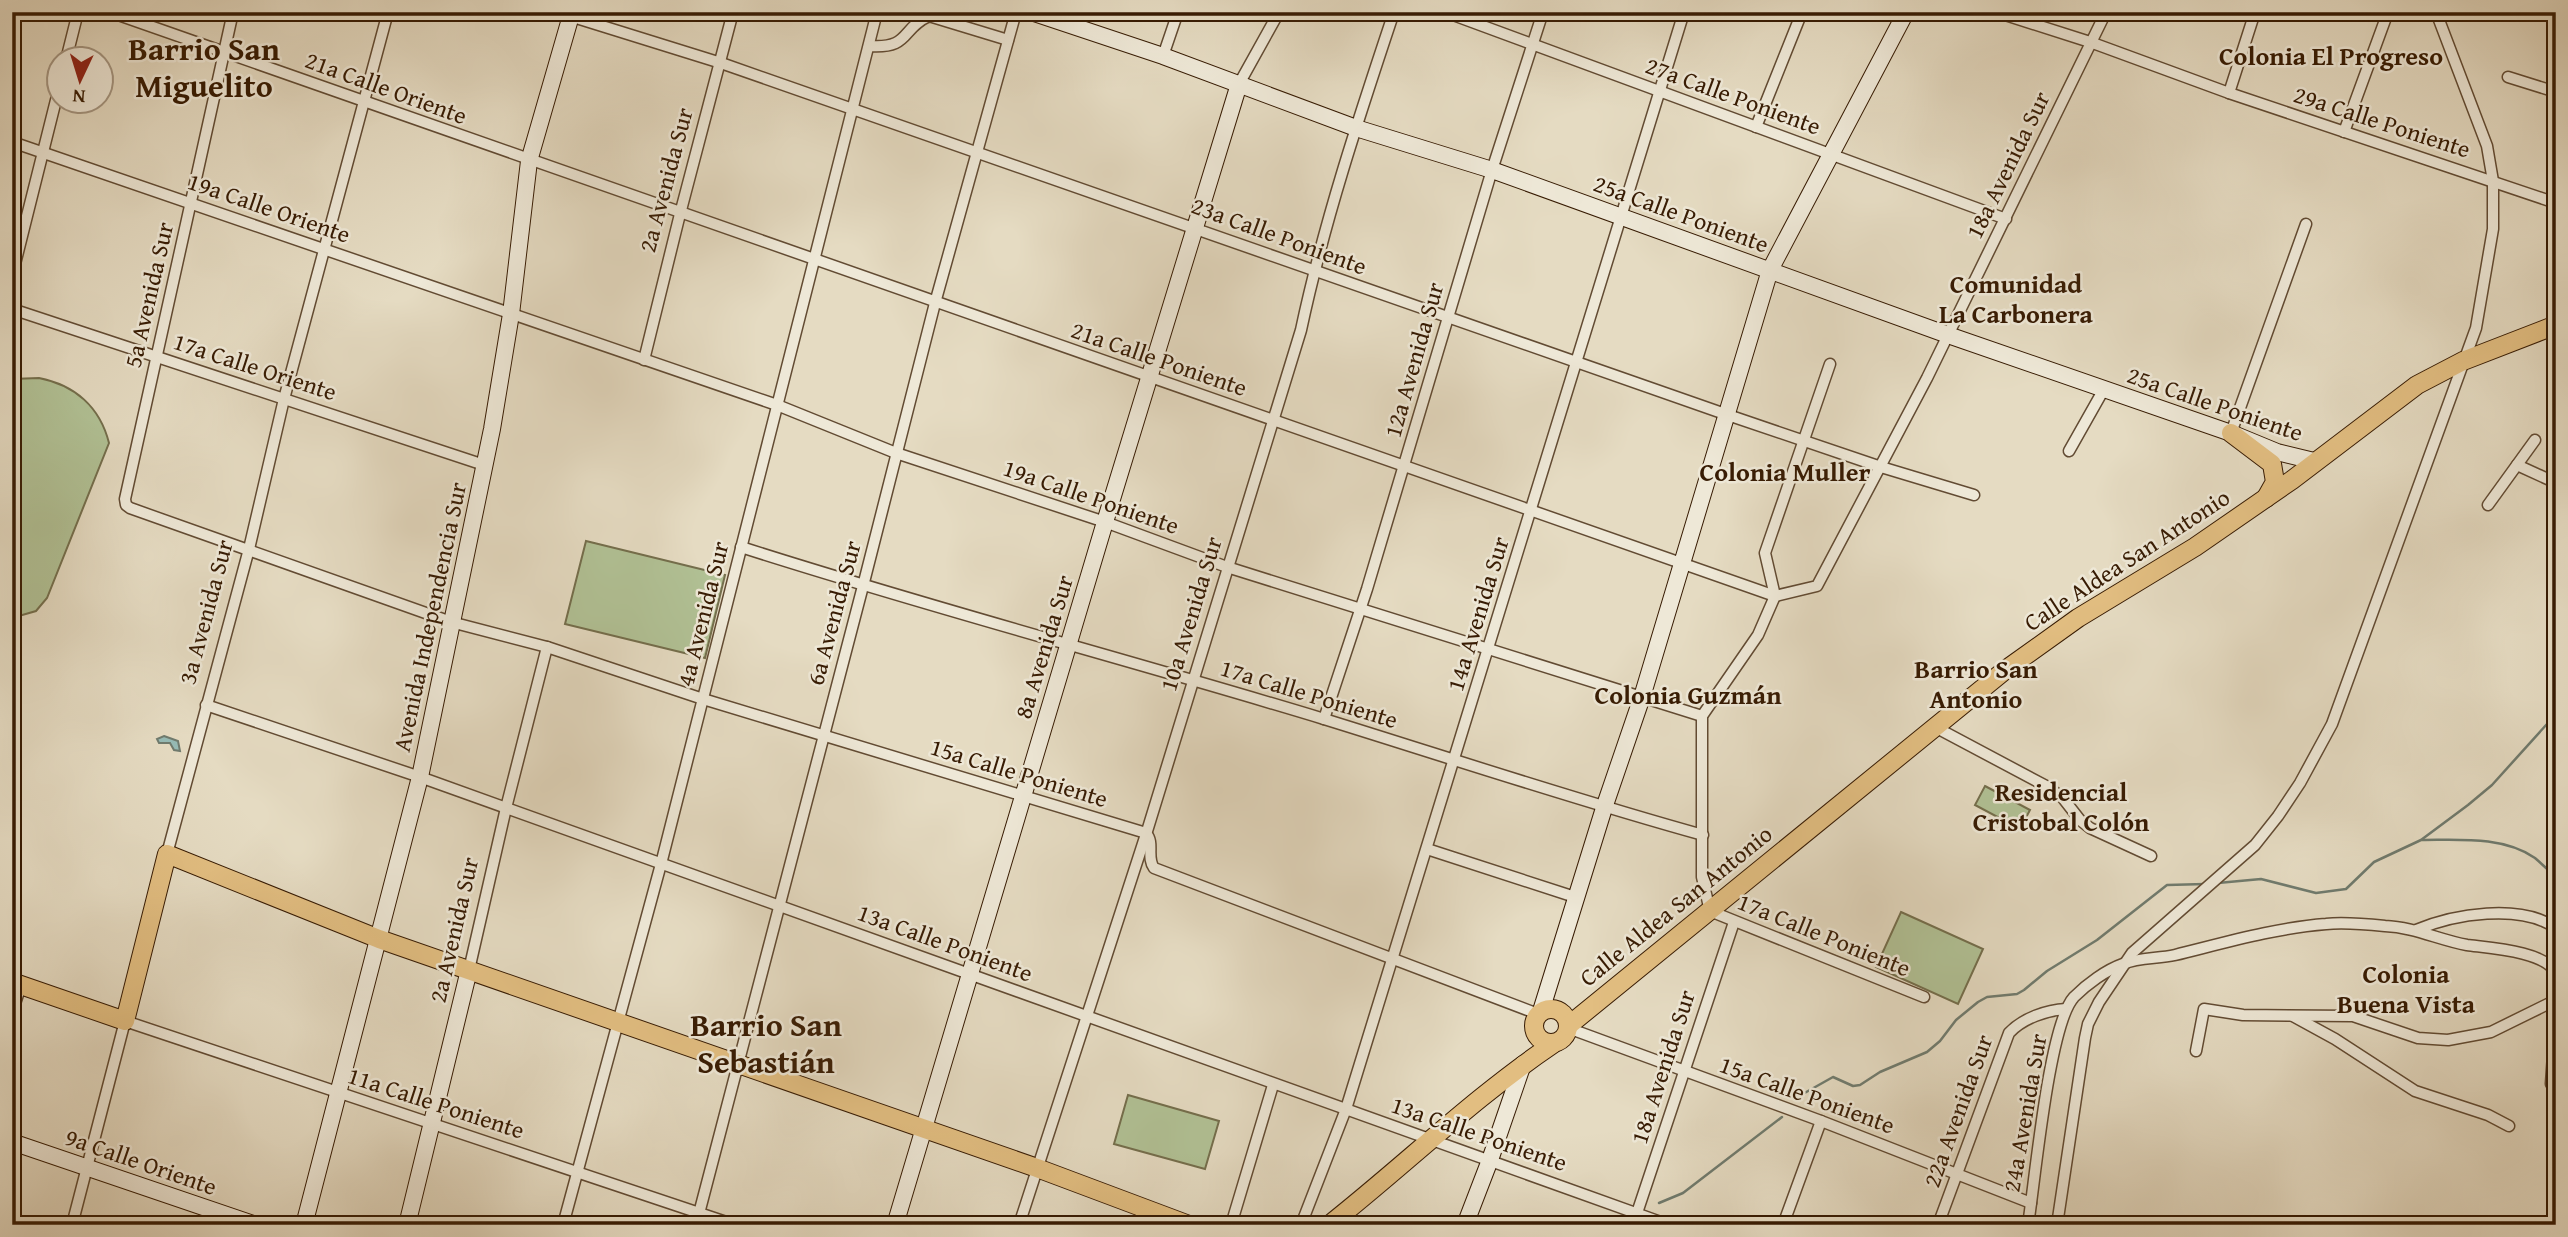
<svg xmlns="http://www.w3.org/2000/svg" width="2568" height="1237" font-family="'Gentium Book Plus',serif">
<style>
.green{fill:#b1c195;stroke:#746e4c;stroke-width:2}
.water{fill:#96bbb5;stroke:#707b6e;stroke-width:2}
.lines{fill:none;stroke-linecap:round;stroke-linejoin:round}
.stream{stroke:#707b6e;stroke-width:2.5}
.street-casing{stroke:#624b33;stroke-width:13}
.secondary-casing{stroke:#371b03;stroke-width:18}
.primary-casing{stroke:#371b03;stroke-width:20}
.street{stroke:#eee8d7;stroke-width:10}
.secondary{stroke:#eee8d7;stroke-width:16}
.primary{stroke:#e2be81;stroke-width:18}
.labels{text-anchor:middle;stroke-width:5;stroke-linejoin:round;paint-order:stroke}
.street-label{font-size:24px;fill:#371b03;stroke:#eee8d7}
.neighbourhood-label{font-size:26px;font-weight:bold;fill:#371b03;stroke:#eee8d7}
.district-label{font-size:32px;font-weight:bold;fill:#371b03;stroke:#eee8d7}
</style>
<rect width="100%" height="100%" fill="#e5dbc2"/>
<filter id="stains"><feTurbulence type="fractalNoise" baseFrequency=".00286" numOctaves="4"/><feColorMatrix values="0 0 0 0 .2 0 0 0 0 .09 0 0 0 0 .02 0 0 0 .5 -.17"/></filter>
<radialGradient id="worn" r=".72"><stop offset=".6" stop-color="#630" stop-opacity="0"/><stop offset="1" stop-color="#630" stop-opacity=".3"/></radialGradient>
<g class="green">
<path d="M39 378C75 385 100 407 109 443L47 598 36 611 12 618V379Z"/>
<polygon points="586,541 725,575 705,658 565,624"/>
<polygon points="1985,786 2030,810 2020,829 1975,805"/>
<polygon points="1901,912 1983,949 1958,1004 1876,967"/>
<polygon points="1128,1095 1219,1121 1205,1169 1114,1144"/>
</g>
<polygon class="water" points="164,736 178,741 180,751 174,750 170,743 159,743 157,739"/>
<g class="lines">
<g class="stream">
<path d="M2422 840C2459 840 2503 836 2535 858 2542 864 2549 871 2556 877"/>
<polyline points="2218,883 2261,879 2316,893 2346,889 2374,862 2421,840 2468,805 2492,785 2556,714"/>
<polyline points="1801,1095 1833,1077 1853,1086 1860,1085 1880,1072 1927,1052 1940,1041 1956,1020 1978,1002 1987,997 2017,994 2024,990 2047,971 2097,940 2167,885 2205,884"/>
<polyline points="1659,1203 1683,1193 1782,1117"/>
<polyline points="1613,1225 1624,1219"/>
</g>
<defs>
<g id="street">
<polyline points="110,12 1775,596"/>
<path d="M233 12 125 499 126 505 130 508 451 622 547 647 703 699 1146 833C1155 843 1146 857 1154 868L1538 1014"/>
<polyline points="557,12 721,63 1725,414 1881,467 1974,495"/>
<polyline points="1445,12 2006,219"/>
<polyline points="1996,12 2090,42 2229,93 2556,203"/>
<path d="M869 46C911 49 900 29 929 16L1008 40"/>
<polyline points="1163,56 1178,12"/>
<polyline points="66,60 78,12"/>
<polyline points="2508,77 2556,92"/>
<polyline points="1239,84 1279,12"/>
<polyline points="2229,93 2255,12"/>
<polyline points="1756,127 1802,12"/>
<polyline points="2344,132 2388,12"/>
<polyline points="12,142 777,405 896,453 1105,522 1227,567 1702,716"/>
<polyline points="12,276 60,84"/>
<polyline points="12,309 484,465"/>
<polyline points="644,360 680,214 733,12"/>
<polyline points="2231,433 2306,224"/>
<polyline points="2069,451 2104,389"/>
<polyline points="2517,465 2552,481"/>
<polyline points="2488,505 2535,440"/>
<path d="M741 547C934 609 1130 660 1324 719 1450 758 1576 800 1703 835"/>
<polyline points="1775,596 1817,586 1927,378 2106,12"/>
<polyline points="1775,596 1758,635 1702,716 1702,877 1710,911 1924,997"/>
<polyline points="1775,596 1765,553 1830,364"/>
<polyline points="206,705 420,777 1669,1225"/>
<polyline points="1324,719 1367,589 1492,170 1543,12"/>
<polyline points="1935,727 2046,786 2062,797 2080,820 2090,828 2151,856"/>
<polyline points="1427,849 1578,898"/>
<polyline points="167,854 249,549 284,399 388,12"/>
<path d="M2416 930C2454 914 2520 903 2556 928"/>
<polyline points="469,970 506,808 547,647"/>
<polyline points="12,1013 21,985"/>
<polyline points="2293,1016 2335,1039 2415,1091 2488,1115 2509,1126"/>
<polyline points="1568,1028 1821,1121 2031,1203"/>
<polyline points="2196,1051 2204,1009 2243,1015 2353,1016 2418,1038 2448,1040 2491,1032 2556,1000"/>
<polyline points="2551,1084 2556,1011"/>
<polyline points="72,1225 125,1021 735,1225"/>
<polyline points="563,1225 661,864 877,12"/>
<polyline points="696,1225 863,586 935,303 1016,12"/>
<path d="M1019 1225 1148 828 1301 330C1324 222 1359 117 1394 12"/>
<polyline points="1231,1225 1273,1085"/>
<polyline points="1301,1225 1346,1109 1684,12"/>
<polyline points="1633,1225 1734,922"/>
<polyline points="1783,1225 1821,1121"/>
<path d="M1938 1225 2009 1033C2023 1018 2047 1010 2066 1009"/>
<path d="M2028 1225C2035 1181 2049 1024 2074 997 2087 984 2106 970 2123 964 2139 957 2158 959 2175 955 2224 943 2275 928 2326 924 2345 922 2365 924 2385 926 2414 927 2439 940 2467 945 2489 948 2545 951 2556 973"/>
<polyline points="2057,1225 2085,1038 2088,1024 2099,1002 2132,953 2255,845 2278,816 2300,783 2332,724 2476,328 2493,229 2493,181 2487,146 2436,12"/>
</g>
<g id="secondary">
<polyline points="1031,12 1163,56 1356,128 1492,170 1948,335 2231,433 2277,452 2314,461"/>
<polyline points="1541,1011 1604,808 1642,697 1770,270 1906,12"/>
<polyline points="12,1142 256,1225"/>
<polyline points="304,1225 420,777 492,429 511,314 529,161 572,12"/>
<polyline points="407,1225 469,970"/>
<polyline points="895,1225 1105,522 1239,84"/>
<polyline points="1141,1225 1146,1210"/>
<polyline points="1465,1225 1490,1160 1523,1064"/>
</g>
<g id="primary">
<polyline points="2231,433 2272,464 2275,482 2266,498"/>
<polyline points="12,982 125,1021 167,854 379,939 1037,1168 1189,1225"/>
<circle cx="1551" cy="1026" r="17"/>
<polyline points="1568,1026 2004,671 2078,618 2195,547 2292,480 2417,385 2463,361 2556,325"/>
<path d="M1329 1225C1405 1165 1473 1098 1553 1044"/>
</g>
</defs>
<use href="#street" class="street-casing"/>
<use href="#secondary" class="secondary-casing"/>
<use href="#primary" class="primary-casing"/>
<use href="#street" class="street"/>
<use href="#secondary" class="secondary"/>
<use href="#primary" class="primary"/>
</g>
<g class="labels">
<g class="street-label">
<text transform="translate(386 88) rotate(20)" y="8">21a Calle Oriente</text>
<text transform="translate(1733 96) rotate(20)" y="8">27a Calle Poniente</text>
<text transform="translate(2382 122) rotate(18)" y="8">29a Calle Poniente</text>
<text transform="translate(2008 165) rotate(-64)" y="8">18a Avenida Sur</text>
<text transform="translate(666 180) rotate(-75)" y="8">2a Avenida Sur</text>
<text transform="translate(269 208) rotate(19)" y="8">19a Calle Oriente</text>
<text transform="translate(1681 214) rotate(20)" y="8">25a Calle Poniente</text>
<text transform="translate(1279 236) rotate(20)" y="8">23a Calle Poniente</text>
<text transform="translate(149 295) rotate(-77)" y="8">5a Avenida Sur</text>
<text transform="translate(1159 359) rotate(19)" y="8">21a Calle Poniente</text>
<text transform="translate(1414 360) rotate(-74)" y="8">12a Avenida Sur</text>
<text transform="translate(255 367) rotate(18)" y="8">17a Calle Oriente</text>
<text transform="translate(2215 404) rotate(19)" y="8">25a Calle Poniente</text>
<text transform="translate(1091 497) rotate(19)" y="8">19a Calle Poniente</text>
<text transform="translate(2127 560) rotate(-33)" y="8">Calle Aldea San Antonio</text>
<text transform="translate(206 612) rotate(-75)" y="8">3a Avenida Sur</text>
<text transform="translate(834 613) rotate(-75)" y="8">6a Avenida Sur</text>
<text transform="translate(703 614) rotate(-76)" y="8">4a Avenida Sur</text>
<text transform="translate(1191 614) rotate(-73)" y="8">10a Avenida Sur</text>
<text transform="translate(1478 614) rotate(-73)" y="8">14a Avenida Sur</text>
<text transform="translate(430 617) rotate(-78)" y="8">Avenida Independencia Sur</text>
<text transform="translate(1044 647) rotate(-73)" y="8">8a Avenida Sur</text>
<text transform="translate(1309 694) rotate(17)" y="8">17a Calle Poniente</text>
<text transform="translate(1019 773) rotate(17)" y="8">15a Calle Poniente</text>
<text transform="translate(1676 906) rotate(-39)" y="8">Calle Aldea San Antonio</text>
<text transform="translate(454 930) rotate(-77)" y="8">2a Avenida Sur</text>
<text transform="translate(1824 935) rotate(22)" y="8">17a Calle Poniente</text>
<text transform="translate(945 943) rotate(20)" y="8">13a Calle Poniente</text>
<text transform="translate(1663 1067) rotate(-72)" y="8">18a Avenida Sur</text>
<text transform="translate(1807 1095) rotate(20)" y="8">15a Calle Poniente</text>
<text transform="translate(436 1103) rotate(18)" y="8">11a Calle Poniente</text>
<text transform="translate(1958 1111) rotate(-70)" y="8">22a Avenida Sur</text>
<text transform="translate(2025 1113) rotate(-80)" y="8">24a Avenida Sur</text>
<text transform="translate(1479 1134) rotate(19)" y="8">13a Calle Poniente</text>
<text transform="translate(141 1162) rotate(19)" y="8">9a Calle Oriente</text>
</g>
<g class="neighbourhood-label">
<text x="2331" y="65">Colonia El Progreso</text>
<text x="2016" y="293">Comunidad<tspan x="2016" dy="30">La Carbonera</tspan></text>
<text x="1785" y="481">Colonia Muller</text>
<text x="1976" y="678">Barrio San<tspan x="1976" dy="30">Antonio</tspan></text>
<text x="1688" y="704">Colonia Guzmán</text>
<text x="2061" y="801">Residencial<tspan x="2061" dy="30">Cristobal Colón</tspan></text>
<text x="2406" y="983">Colonia<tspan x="2406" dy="30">Buena Vista</tspan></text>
</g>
<g class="district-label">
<text x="204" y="60">Barrio San<tspan x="204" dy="37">Miguelito</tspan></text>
<text x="766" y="1036">Barrio San<tspan x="766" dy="37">Sebastián</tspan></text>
</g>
</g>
<rect width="2568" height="1237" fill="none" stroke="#e5dbc2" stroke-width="42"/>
<rect x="14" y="14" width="2540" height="1209" fill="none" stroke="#371b03" stroke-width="3.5"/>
<rect x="21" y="21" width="2526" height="1195" fill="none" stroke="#371b03" stroke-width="2"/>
<g transform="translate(80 80) rotate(184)"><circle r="33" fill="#eee8d7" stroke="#a59682" stroke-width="2"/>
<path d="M0-5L12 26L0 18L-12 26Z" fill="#8f2418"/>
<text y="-10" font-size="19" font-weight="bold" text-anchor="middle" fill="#371b03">N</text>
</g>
<rect width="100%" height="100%" filter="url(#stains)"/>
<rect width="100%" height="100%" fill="url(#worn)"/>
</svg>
